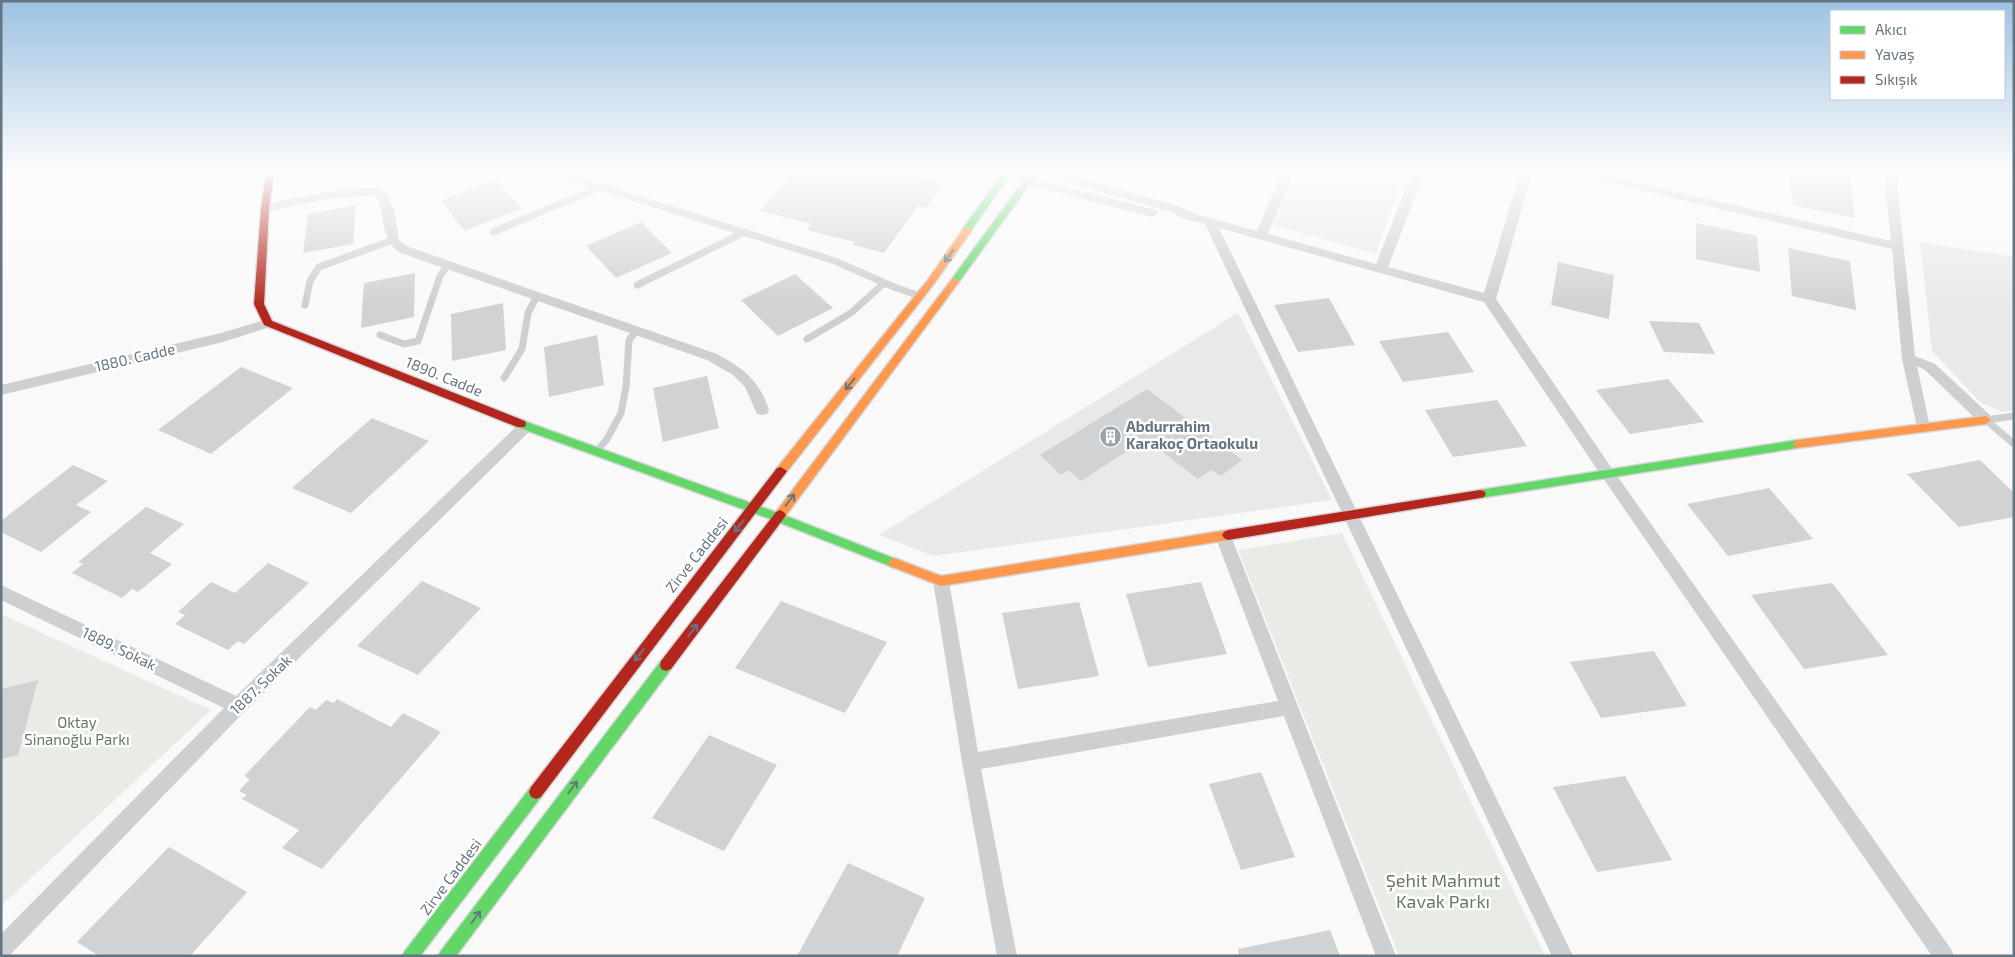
<svg xmlns="http://www.w3.org/2000/svg" width="2015" height="957" font-family="'Exo 2',sans-serif">
<style>
.built{fill:#e8e9e9}
.green{fill:#e8ebe6}
.building{fill:#d0d2d3}
.lines{fill:none;stroke-linecap:round;stroke-linejoin:round}
.fast-casing{stroke:#d5d6d7;stroke-width:3}
.slow-casing{stroke:#d5d6d7;stroke-width:3}
.jam-casing{stroke:#d5d6d7;stroke-width:3}
.lane{stroke:#cecfd0;stroke-width:7}
.street{fill:#cecfd0;fill-rule:evenodd}
.fast{fill:#63d668;fill-rule:evenodd}
.slow{fill:#ff974d;fill-rule:evenodd}
.jam{fill:#b3261e;fill-rule:evenodd}
.oneway{stroke:#657683}
.labels{text-anchor:middle;stroke-width:5;stroke-linejoin:round;paint-order:stroke}
.street-label{font-size:15px;fill:#657683;stroke:#fff}
.poi-label{font-size:15px;font-weight:bold;fill:#657683;stroke:#fff;text-anchor:start}
.park-label{font-size:15px;fill:#687a64;stroke:#fff}
.near-park-label{font-size:18px;fill:#687a64;stroke:#fff}
</style>
<rect width="100%" height="100%" fill="#f9f9f9"/>
<g class="built">
<polygon points="1920,242 2014,257 2014,410 2003,412 1981,403 1932,351"/>
<polygon points="1238,313 1332,500 934,556 879,535"/>
</g>
<g class="green">
<polygon points="1296,173 1403,173 1376,254 1273,225"/>
<polygon points="1342,533 1545,956 1399,956 1238,550"/>
<polygon points="1,614 211,710 1,906"/>
</g>
<g class="building">
<polygon points="794,173 900,173 943,183 926,208 918,206 884,253 853,245 855,242 807,230 812,224 760,211"/>
<polygon points="1790,173 1841,173 1850,175 1855,218 1793,205"/>
<polygon points="496,179 522,208 465,231 441,201"/>
<polygon points="356,205 353,244 303,253 308,214"/>
<polygon points="641,222 672,253 616,278 586,246"/>
<polygon points="1696,223 1757,236 1760,272 1696,259"/>
<polygon points="1788,248 1850,261 1856,310 1792,296"/>
<polygon points="1558,262 1614,275 1609,319 1551,305"/>
<polygon points="415,273 414,317 361,328 364,283"/>
<polygon points="795,274 833,308 778,336 741,300"/>
<polygon points="1329,298 1355,345 1298,352 1274,305"/>
<polygon points="503,303 506,350 452,361 451,314"/>
<polygon points="1649,321 1699,323 1715,354 1664,352"/>
<polygon points="1448,332 1474,372 1403,382 1379,341"/>
<polygon points="597,335 604,385 549,397 544,347"/>
<polygon points="241,367 293,388 211,454 158,430"/>
<polygon points="707,376 719,428 663,442 653,388"/>
<polygon points="1668,379 1704,422 1630,434 1596,390"/>
<polygon points="1147,389 1242,460 1221,476 1211,470 1198,479 1146,439 1081,481 1068,470 1061,475 1040,455"/>
<polygon points="1497,400 1527,446 1453,457 1425,410"/>
<polygon points="372,418 429,441 351,513 292,488"/>
<polygon points="1980,460 2014,493 2014,517 1959,527 1907,474"/>
<polygon points="73,465 108,481 76,505 91,512 41,552 1,532 1,521"/>
<polygon points="1769,488 1813,539 1728,556 1687,504"/>
<polygon points="146,507 184,524 150,553 172,564 138,592 132,589 122,598 72,573 83,564 78,562"/>
<polygon points="268,563 309,583 244,644 238,641 228,650 175,624 185,615 178,612 211,582 235,593"/>
<polygon points="422,581 481,608 418,675 357,646"/>
<polygon points="1201,582 1227,654 1148,667 1126,594"/>
<polygon points="1832,583 1888,655 1804,669 1751,595"/>
<polygon points="781,601 887,642 845,713 735,668"/>
<polygon points="1079,602 1099,676 1018,689 1002,613"/>
<polygon points="1654,651 1687,706 1601,718 1570,662"/>
<polygon points="38,680 18,755 1,759 1,689"/>
<polygon points="337,699 391,727 403,713 441,732 322,869 282,848 299,830 242,799 247,795 239,791 250,779 244,776 310,707 316,710 326,700 334,703"/>
<polygon points="709,735 777,765 724,851 652,818"/>
<polygon points="1261,772 1295,857 1241,870 1209,784"/>
<polygon points="1625,776 1672,860 1597,872 1553,787"/>
<polygon points="169,847 247,892 190,956 99,956 77,942"/>
<polygon points="848,863 925,898 897,956 797,956"/>
<polygon points="1330,930 1340,956 1239,956 1238,949"/>
</g>
<g class="lines">
<defs>
<g id="fast">
<polygon points="1003,173 1011,173 970,232 964,232 962,230"/>
<polygon points="1029,173 1038,173 958,283 952,283 952,279"/>
<polygon points="521,420 781,514 898,560 900,563 898,566 894,568 890,566 773,520 517,427 516,424"/>
<polygon points="1797,440 1802,444 1797,448 1480,498 1476,497 1474,494 1476,491 1480,490"/>
<polygon points="666,659 671,661 672,665 671,669 456,956 438,956 441,951 661,661"/>
<polygon points="536,785 541,787 543,792 541,797 420,956 402,956 405,951 531,787"/>
</g>
<g id="slow">
<polygon points="967,227 972,230 933,285 785,474 777,474 775,471 777,468 927,281 964,228"/>
<polygon points="955,278 958,279 958,283 784,518 776,518 774,515 776,512 952,279"/>
<polygon points="1986,416 1991,420 1986,424 1797,448 1792,444 1797,440"/>
<polygon points="1228,530 1232,532 1234,535 1232,538 1228,540 941,586 890,566 888,563 890,560 894,558 941,576"/>
</g>
<g id="jam">
<polygon points="266,173 274,173 269,208 264,304 272,321 525,421 526,424 525,427 517,427 264,325 254,304 261,208"/>
<polygon points="781,467 787,471 785,474 541,797 536,799 531,797 529,792 531,787 777,468"/>
<polygon points="1480,490 1484,491 1486,494 1484,497 1480,498 1228,540 1224,538 1222,535 1224,532 1228,530"/>
<polygon points="780,510 784,512 786,515 784,518 671,669 666,671 661,669 660,665 661,661 776,512"/>
</g>
</defs>
<use href="#fast" class="fast-casing"/>
<use href="#slow" class="slow-casing"/>
<use href="#jam" class="jam-casing"/>
<g class="lane">
<polyline points="556,173 835,261 894,287 920,296"/>
<polyline points="493,232 600,187"/>
<polyline points="637,285 745,232"/>
<polyline points="305,305 310,281 319,267 393,240"/>
<polyline points="380,335 404,344 418,341 440,276 448,265"/>
<polyline points="807,339 851,313 884,283"/>
<polyline points="504,378 522,349 528,313 537,296"/>
<polyline points="1986,420 2014,444"/>
<polyline points="1986,420 2014,416"/>
<polyline points="596,452 607,439 621,413 626,387 629,340 636,331"/>
</g>
<g class="street">
<polygon points="15,173 42,173 36,176 1,182 1,175"/>
<polygon points="991,173 1011,173 1156,210 1158,213 1152,217 993,175"/>
<polygon points="1040,173 1060,173 1179,206 1195,214 1257,231 1282,173 1294,173 1268,234 1376,264 1412,173 1424,173 1388,267 1484,293 1520,173 1532,173 1496,299 1613,470 1951,949 1954,956 1932,956 1603,478 1484,302 1219,228 1573,956 1552,956 1205,224 1187,220 1171,212 1042,175"/>
<polygon points="1573,173 1595,173 1891,241 1884,173 1896,173 1915,356 1935,364 1991,416 1993,420 1991,424 1986,425 1981,424 1925,370 1917,366 1930,427 1928,431 1923,432 1918,431 1902,359 1892,249 1579,176"/>
<path d="M362 188H375L386 193 394 210 399 240 409 247 717 354C743 368 760 381 769 410L767 414 762 415 757 414 745 387 733 375 707 360 401 253C380 241 386 218 377 197L373 195 326 199 265 212 259 208 261 205 326 192Z"/>
<polygon points="268,319 273,320 275,323 273,326 223,342 1,395 1,385 221,333"/>
<polygon points="526,421 531,422 533,426 531,430 244,712 9,956 1,956 1,934 224,708 1,600 1,585 236,696 521,422"/>
<polygon points="1223,530 1229,532 1231,536 1396,956 1376,956 1284,716 981,769 1017,956 997,956 962,762 933,581 935,576 941,574 947,576 949,581 978,752 1278,701 1215,536 1217,532"/>
</g>
<use href="#fast" class="fast"/>
<use href="#slow" class="slow"/>
<use href="#jam" class="jam"/>
</g>
<defs><path id="oneway-shaft" d="M-6 0H5M1.5-3L5.5 0L1.5 3" fill="none" stroke-width="1.6" stroke-linecap="round" stroke-linejoin="round" transform="scale(1.25)"/></defs>
<g class="oneway">
<use href="#oneway-shaft" transform="translate(949 256) rotate(125)"/>
<use href="#oneway-shaft" transform="translate(850 384) rotate(129)"/>
<use href="#oneway-shaft" transform="translate(790 500) rotate(-53)"/>
<use href="#oneway-shaft" transform="translate(739 526) rotate(128)"/>
<use href="#oneway-shaft" transform="translate(693 630) rotate(-53)"/>
<use href="#oneway-shaft" transform="translate(639 655) rotate(128)"/>
<use href="#oneway-shaft" transform="translate(573 787) rotate(-53)"/>
<use href="#oneway-shaft" transform="translate(476 917) rotate(-53)"/>
</g>
<linearGradient id="sky" x2="0" y2="1"><stop stop-color="#9dc2e2"/><stop offset="0.56" stop-color="#fcfcfc"/><stop offset="1" stop-color="#fcfcfc" stop-opacity="0"/></linearGradient>
<rect width="2015" height="307" fill="url(#sky)"/>
<defs>
<symbol id="building-disc" viewBox="-11 -11 22 22"><circle r="9.5" fill="#99a4ac" stroke="#fff"/><path d="M-4-6H4V6H1V3H-1V6H-4ZM-2.5-4.3h1.7v1.8h-1.7ZM.8-4.3h1.7v1.8H.8ZM-2.5-1h1.7V.8h-1.7ZM.8-1h1.7V.8H.8Z" fill="#fff"/></symbol>
</defs>
<g fill-rule="evenodd">
<use href="#building-disc" x="1098" y="424" width="25" height="25"/>
</g>
<g class="labels">
<g class="street-label">
<text transform="translate(135 358) rotate(-13)" y="5">1880. Cadde</text>
<text transform="translate(444 377) rotate(22)" y="5">1890. Cadde</text>
<text transform="translate(697 555) rotate(-52)" y="5">Zirve Caddesi</text>
<text transform="translate(119 649) rotate(26)" y="5">1889. Sokak</text>
<text transform="translate(261 685) rotate(-44)" y="5">1887. Sokak</text>
<text transform="translate(451 877) rotate(-53)" y="5">Zirve Caddesi</text>
</g>
<g class="poi-label">
<text x="1126" y="432">Abdurrahim<tspan x="1126" dy="17">Karakoç Ortaokulu</tspan></text>
</g>
<g class="park-label">
<text x="77" y="728">Oktay<tspan x="77" dy="17">Sinanoğlu Parkı</tspan></text>
</g>
<g class="near-park-label">
<text x="1443" y="887">Şehit Mahmut<tspan x="1443" dy="21">Kavak Parkı</tspan></text>
</g>
</g>
<rect width="2015" height="957" fill="none" stroke="#657683" stroke-width="5"/>
<rect x="1830" y="10" width="175" height="90" fill="#ffffff" stroke="#c1c8cd"/>
<rect x="1840" y="26" width="25" height="8" fill="#63d668" stroke="#c1c8cd"/>
<text x="1875" y="35" font-size="15" fill="#657683">Akıcı</text>
<rect x="1840" y="51" width="25" height="8" fill="#ff974d" stroke="#c1c8cd"/>
<text x="1875" y="60" font-size="15" fill="#657683">Yavaş</text>
<rect x="1840" y="76" width="25" height="8" fill="#b3261e" stroke="#c1c8cd"/>
<text x="1875" y="85" font-size="15" fill="#657683">Sıkışık</text>
</svg>
